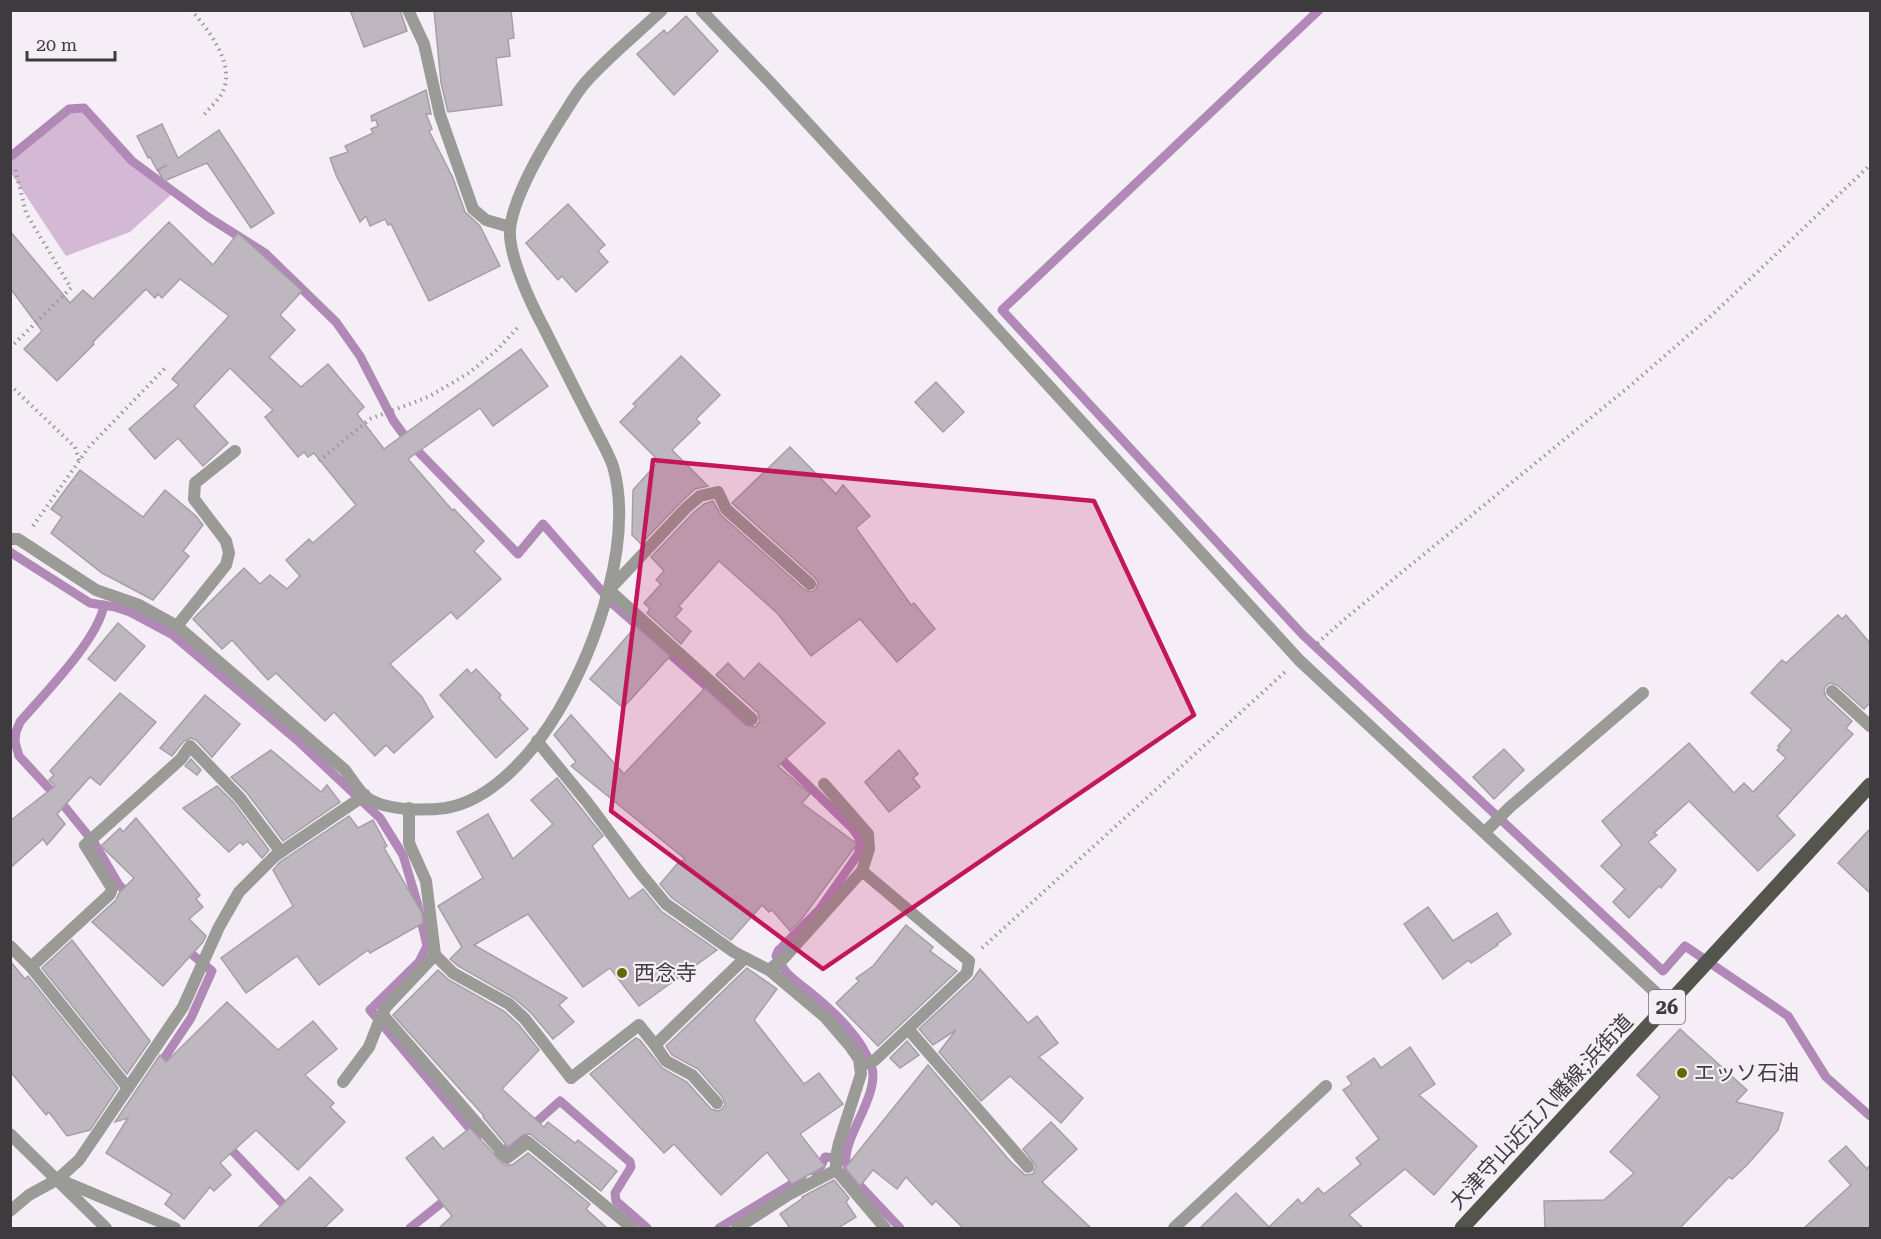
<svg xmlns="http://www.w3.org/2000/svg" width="1881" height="1239" font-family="'Roboto Serif','Noto Sans JP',serif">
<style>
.green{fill:#d4b9d7}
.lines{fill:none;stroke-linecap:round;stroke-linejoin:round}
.stream{stroke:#b189b7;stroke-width:9}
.building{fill:#bfb7bf;stroke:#a69fa7;stroke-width:1.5}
.path{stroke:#9c979d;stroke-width:4;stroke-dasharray:1.5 4.5;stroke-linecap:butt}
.service{stroke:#9a9a96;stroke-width:12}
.minor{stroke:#9a9a96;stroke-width:12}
.primary{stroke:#54554d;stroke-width:15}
.marked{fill:#c2185b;fill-opacity:0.2;stroke:#c2185b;stroke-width:4.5;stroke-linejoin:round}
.poi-dot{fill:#676802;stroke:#f5eef6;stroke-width:2}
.labels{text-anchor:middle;stroke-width:4.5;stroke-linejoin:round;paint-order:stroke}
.shield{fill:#f5eef6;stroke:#757175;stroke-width:1.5}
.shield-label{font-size:20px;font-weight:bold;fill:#3e3b3e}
.poi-label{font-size:21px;fill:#3e3b3e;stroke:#f5eef6;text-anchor:start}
.street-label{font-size:21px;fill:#3e3b3e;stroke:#f5eef6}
</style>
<rect width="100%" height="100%" fill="#f5eef6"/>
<polygon class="green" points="83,110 131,162 174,192 130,232 66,256 11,173 11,154 69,111"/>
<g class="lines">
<g class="stream">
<polyline points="1319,10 1002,310 1303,635 1663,971 1685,946 1788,1016 1826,1077 1870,1116"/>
<polyline points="10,157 69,109 84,108 132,161 208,217 265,253 336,322 360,356 393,420 409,442 518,554 543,524 613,604 703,683 756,734"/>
<polyline points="10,552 90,603 115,607 130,612 173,635 297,740 380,818 403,855 417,902 427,946 419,962 370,1010 477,1137"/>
<path d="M104 605C98 640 43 695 20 722L16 732 15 742 19 756 56 796 95 844 119 885 132 897"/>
<path d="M776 754 852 828 859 838V853L819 910 778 951 776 956C780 961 782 967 786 972 793 980 803 986 811 993 834 1012 863 1038 872 1068 879 1095 845 1135 846 1160 846 1165 848 1169 849 1174L900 1228"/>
<polyline points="157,1069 191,1018 212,971 182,946"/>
<polyline points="225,1143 306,1228"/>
<polyline points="488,1165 560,1101 630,1162 631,1167 615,1193 616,1201 647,1228"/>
<polyline points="813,1171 821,1166 825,1157 840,1158"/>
<polyline points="410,1228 449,1197"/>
<polyline points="719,1228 802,1178"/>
</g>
</g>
<g class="building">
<polygon points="350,10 400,10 407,31 364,47"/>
<polygon points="434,10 511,10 514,38 508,39 510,56 496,58 502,105 448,112 441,83"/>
<polygon points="686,16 718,51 674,95 637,54 664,30 667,34"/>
<polygon points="426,90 431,114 426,114 432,129 429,131 453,178 465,212 480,226 500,266 429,301 391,224 388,225 385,219 370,226 366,216 360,222 336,175 330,158 348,152 345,146 373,133 371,129 378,126 376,120 372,121 371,116"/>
<polygon points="162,124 178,158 219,130 274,213 251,228 207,163 164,181 158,171 167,165 157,170 150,157 148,158 137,136"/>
<polygon points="568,204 605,245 598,251 608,262 576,292 562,276 558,280 526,243"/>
<polygon points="169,222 213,265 238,233 302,291 280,315 295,330 269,357 301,387 328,364 364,407 357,414 384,449 521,349 548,386 493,426 480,408 408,459 453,511 454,509 484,541 474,551 501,579 457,619 451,612 390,664 422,697 433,717 394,753 386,745 375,756 334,712 325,721 276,673 268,680 232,640 222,649 193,619 244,568 260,584 270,575 287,589 300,576 286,560 309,539 313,543 356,505 314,453 308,457 304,452 298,457 265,417 273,410 230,368 194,406 228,443 203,466 178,438 155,459 129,429 179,385 172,379 229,316 180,279 162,298 158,294 155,298 146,289 93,342 94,344 57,381 24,349 42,331 10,288 10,231 70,303 83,290 93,299"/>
<polygon points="681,356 720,395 696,419 700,423 672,450 708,486 695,489 682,501 641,544 632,535 633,490 659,461 620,422 636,406 633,404"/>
<polygon points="936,382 964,412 943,432 915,402"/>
<polygon points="790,447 836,494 843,485 870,516 856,528 911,605 914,603 935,629 897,662 860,619 811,656 777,613 719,561 679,606 682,609 675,617 691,631 681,644 647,613 650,609 644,603 661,584 656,580 664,571 651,557 693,513 704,504 713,501 721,515 805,590 812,592 816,589 818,582 815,578 732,503"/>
<polygon points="80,470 143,517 165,490 196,516 203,525 183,551 189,556 153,600 102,573 51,533 62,517 51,509"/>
<polygon points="1838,615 1842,619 1846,615 1870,643 1870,703 1864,709 1837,685 1830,683 1826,686 1824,690 1826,697 1852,721 1846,728 1853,734 1777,816 1795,835 1758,871 1689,801 1654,833 1657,835 1648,842 1676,870 1661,888 1659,886 1629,918 1613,902 1625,889 1601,866 1622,845 1602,821 1689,743 1734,793 1744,783 1753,792 1786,758 1777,750 1780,747 1778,746 1792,730 1751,693 1782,660 1786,663"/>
<polygon points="118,623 145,646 115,681 88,659"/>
<polygon points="636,626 670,656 623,708 590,679"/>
<polygon points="728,663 744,679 759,663 825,723 778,766 810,794 802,803 857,844 801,920 790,931 772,910 769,912 762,905 731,940 672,898 660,884 677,864 685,859 571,766 576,762 554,735 571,715 624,774 705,688 746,725 755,727 760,721 758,713 716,675"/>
<polygon points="467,669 471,674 476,669 501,695 499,698 528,729 496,758 440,695"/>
<polygon points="120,693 156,722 100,785 90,777 57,814 65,824 47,845 43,839 10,868 10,821 55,786 49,780 54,775 50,771"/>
<polygon points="205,695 240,724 212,757 196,740 191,738 184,741 172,756 160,748"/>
<polygon points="1504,749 1524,770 1494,799 1473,777"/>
<polygon points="271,750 321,792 327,785 340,802 283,841 247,793 231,777"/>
<polygon points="899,750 918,774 913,778 920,787 889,812 865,782"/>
<polygon points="191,759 201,770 197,775 185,766"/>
<polygon points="557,778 603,836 592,846 629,899 643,889 661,911 717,950 639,1006 610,968 583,987 528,914 474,945 567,998 559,1005 574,1022 553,1039 531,1013 514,998 458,966 450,959 462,947 438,906 483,878 457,832 488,814 513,859 553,824 531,800"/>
<polygon points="217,786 234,803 269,850 262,858 247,841 243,845 240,842 229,852 183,808"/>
<polygon points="349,816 358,828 373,820 387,846 384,848 422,913 423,923 370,953 368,950 319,985 297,956 246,993 221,958 293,906 273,870 280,862"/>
<polygon points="136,818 200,895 196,899 203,907 189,919 206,936 203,942 163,986 92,922 116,900 119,893 134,878 101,846 120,828 123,832"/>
<polygon points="1870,829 1870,893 1838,863"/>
<polygon points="1428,907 1453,941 1497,913 1511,934 1497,944 1498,945 1471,963 1469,960 1443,979 1404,924"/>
<polygon points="906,925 933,947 930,951 957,971 878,1046 836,1003 859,981 856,978 873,966"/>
<polygon points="72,940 150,1041 127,1074 42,968"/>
<polygon points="10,961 25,979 28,976 118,1088 90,1130 67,1136 49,1112 46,1115 10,1071"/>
<polygon points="747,968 777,989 754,1020 804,1084 819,1073 843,1104 800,1134 825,1166 792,1184 767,1152 721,1195 674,1144 664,1153 590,1074 636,1038 640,1040 662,1068 687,1082 711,1109 718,1111 722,1109 725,1105 723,1098 698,1069 672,1055 666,1046"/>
<polygon points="980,969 1028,1023 1037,1016 1058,1043 1039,1057 1083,1098 1061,1123 1010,1076 981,1101 939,1052 956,1030 933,1045 919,1029 973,979"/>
<polygon points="438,970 449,980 504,1011 519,1025 539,1050 502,1089 544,1127 548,1122 575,1143 578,1140 617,1171 601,1191 530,1134 523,1135 508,1147 483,1117 484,1116 393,1015"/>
<polygon points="227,1002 278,1050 313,1021 337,1049 305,1075 334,1103 330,1107 345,1122 298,1170 256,1130 220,1163 231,1175 214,1191 210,1187 184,1219 165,1204 172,1194 106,1153 128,1118 115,1122 160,1055 166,1062"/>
<polygon points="1680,1029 1747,1090 1736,1102 1783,1113 1778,1130 1747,1165 1732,1179 1729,1177 1680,1228 1545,1228 1544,1201 1604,1200 1634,1173 1610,1152 1660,1097 1637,1075"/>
<polygon points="907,1041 919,1055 900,1068 890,1058"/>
<polygon points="1410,1047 1435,1084 1419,1095 1477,1146 1434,1195 1405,1169 1349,1215 1363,1228 1200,1228 1236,1193 1269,1227 1298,1199 1302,1204 1318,1188 1324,1194 1361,1164 1356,1158 1379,1139 1343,1090 1352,1084 1347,1077 1374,1058 1381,1068"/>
<polygon points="928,1065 1010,1161 1025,1175 1033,1174 1036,1166 1023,1149 1051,1122 1077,1149 1042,1182 1091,1228 963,1228 936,1201 932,1205 906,1177 897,1189 873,1170 860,1186 845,1168"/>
<polygon points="470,1128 504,1165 512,1165 528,1153 590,1204 586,1209 607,1228 439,1228 452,1216 406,1158 433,1137 443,1149"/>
<polygon points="1846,1146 1867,1169 1870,1165 1870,1228 1804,1228 1851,1185 1829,1161"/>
<polygon points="310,1177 343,1210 324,1228 258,1228"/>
<polygon points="834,1180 849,1198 846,1202 856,1217 838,1228 790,1228 780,1214 803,1198 802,1197"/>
</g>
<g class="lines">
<g class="path">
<path d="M191 10C209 30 238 67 221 95 216 102 209 109 203 116"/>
<polyline points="10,348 71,288 26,213 15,168"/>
<polyline points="10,385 75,447 79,460"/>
<polyline points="319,461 370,419 428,397 469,373 498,349 519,326"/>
<polyline points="33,526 89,447 167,366"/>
<polyline points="1313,647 1347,617 1631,385 1713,314 1870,165"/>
<polyline points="982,948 1285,672"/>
</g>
<g class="service">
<polyline points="408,10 424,44 440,115 473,209 486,220 510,227"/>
<polyline points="609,590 752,719"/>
<polyline points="1832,691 1870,726"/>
<polyline points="824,784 868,834 869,849 862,871"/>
<polyline points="1485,832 1510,807 1643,693"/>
<polyline points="13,949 31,967 128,1088"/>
<polyline points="31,967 110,894 112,888 85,845 181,759 190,746 240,798 281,852"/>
<polyline points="769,970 784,958 862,871 969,961 967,973 875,1060 860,1066"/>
<polyline points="908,1029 1028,1167"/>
<polyline points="655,1045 666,1061 692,1075 717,1103"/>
<polyline points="571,1078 639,1025 655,1045 745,958"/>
</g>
<g class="minor">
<polyline points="701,10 766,78 987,318 1299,660 1669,1005"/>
<path d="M10 539H18L96 590 139 605 177 626 345 770C351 778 357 788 364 795 381 811 424 811 446 808 494 800 536 749 559 710 597 645 634 540 613 466 608 452 599 437 592 423 576 392 560 360 544 328 531 304 508 255 510 229 514 193 547 140 567 109 572 101 578 91 585 83 608 57 637 34 662 10"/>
<polyline points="609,590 687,507 700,496 718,492 726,509 810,584"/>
<polyline points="177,626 226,565 229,553 226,541 194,499 195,483 235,451"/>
<polyline points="537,741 587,802 641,874 666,904 734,952 769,970 825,1017 850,1046 859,1059 861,1074 839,1143 836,1157 836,1170 885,1228"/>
<polyline points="409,808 409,843 426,881 435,955 386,1007 382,1014 507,1158 528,1142 632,1228"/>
<polyline points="10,946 13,949"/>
<polyline points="435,955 453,973 509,1004 525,1019 571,1078"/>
<polyline points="343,1082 369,1047 382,1014"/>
<polyline points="10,1134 106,1228"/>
<polyline points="65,1182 175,1228"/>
<polyline points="10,1211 29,1195 58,1179 79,1160 183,1007 219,927 239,892 275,856 365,795"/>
<polyline points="737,1228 788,1195 836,1170"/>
<polyline points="1174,1228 1326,1086"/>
</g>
<polyline class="primary" points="1462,1228 1870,785"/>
</g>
<path class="marked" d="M653 460 1094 501 1194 715 823 969 611 811Z"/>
<g class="poi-dot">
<circle cx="622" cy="973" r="6"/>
<circle cx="1682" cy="1073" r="6"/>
</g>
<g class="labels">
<rect class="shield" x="1649" y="990" width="36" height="34" rx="4.5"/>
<g class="shield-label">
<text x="1667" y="1014">26</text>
</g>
<g class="poi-label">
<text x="634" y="980">西念寺</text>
<text x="1694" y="1080">エッソ石油</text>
</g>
<g class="street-label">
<text transform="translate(1541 1112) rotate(-47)" y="7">大津守山近江八幡線;浜街道</text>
</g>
</g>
<rect width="1881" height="1239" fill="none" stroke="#3e3b3e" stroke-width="24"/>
<path d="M27 51v9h88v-9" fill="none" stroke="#3e3b3e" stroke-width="3"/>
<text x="36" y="51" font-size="18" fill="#3e3b3e" stroke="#f5eef6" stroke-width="4.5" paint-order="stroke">20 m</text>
</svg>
